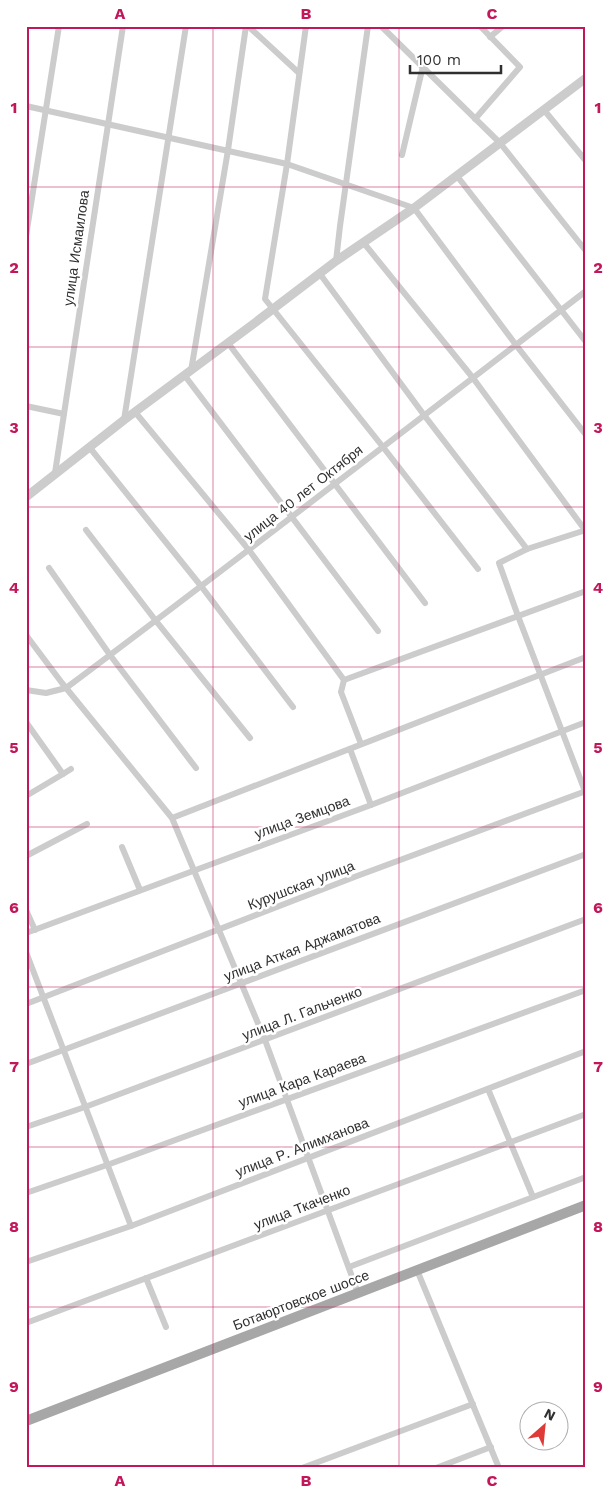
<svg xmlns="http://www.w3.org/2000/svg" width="612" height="1494" font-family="'Work Sans',sans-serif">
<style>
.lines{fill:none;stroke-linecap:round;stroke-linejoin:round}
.minor{stroke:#ccc;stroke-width:6}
.tertiary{stroke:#ccc;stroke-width:9}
.primary{stroke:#a7a7a7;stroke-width:10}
.grid{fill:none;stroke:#c2185b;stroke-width:1;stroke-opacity:0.55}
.labels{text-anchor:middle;stroke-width:5;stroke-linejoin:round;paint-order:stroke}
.street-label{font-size:14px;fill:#2f2f2f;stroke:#fff}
.neatline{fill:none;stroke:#c2185b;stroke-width:2}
.grid-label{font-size:16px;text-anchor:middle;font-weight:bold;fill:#c2185b}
</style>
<rect width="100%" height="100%" fill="#fff"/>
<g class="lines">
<g class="minor">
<polyline points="248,26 299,73"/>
<polyline points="306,26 287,164 265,299 383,447 478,569"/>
<polyline points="381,26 500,143 586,251"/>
<polyline points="490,37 503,26"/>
<polyline points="26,106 287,164 414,208 516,345 586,435"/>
<polyline points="544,110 586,161"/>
<polyline points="475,119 520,67 480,26"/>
<polyline points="402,155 423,66"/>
<polyline points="457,176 586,342"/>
<polyline points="26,236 59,26"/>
<polyline points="363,242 473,378 582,526"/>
<polyline points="336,261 340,226 368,26"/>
<polyline points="320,274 424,415 527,549"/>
<polyline points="228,343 425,603"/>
<polyline points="191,371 228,150 246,26"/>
<polyline points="185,376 378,631"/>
<polyline points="26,406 64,414"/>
<polyline points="135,412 249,550 344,680"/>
<polyline points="124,420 186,26"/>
<polyline points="90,448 201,586 293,707"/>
<polyline points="55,473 123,26"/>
<polyline points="86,530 156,621 250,738"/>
<polyline points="586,530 527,549 499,563 518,616 586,794"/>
<polyline points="49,568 110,655 196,768"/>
<polyline points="26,635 62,683 172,818 265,1040 358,1293"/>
<path d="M26 690 46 693 66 688C241 557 413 424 586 291"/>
<polyline points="26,722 63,774 71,769"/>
<polyline points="361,744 341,692 344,680 586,591"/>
<polyline points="350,749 371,805"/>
<polyline points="26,796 63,774"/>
<polyline points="172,818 586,657"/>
<polyline points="122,847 140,890"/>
<polyline points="26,856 87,824"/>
<polyline points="26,910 35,930"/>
<polyline points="26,933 371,805 586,722"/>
<polyline points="26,952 131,1226"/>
<polyline points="26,1004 357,876 586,791"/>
<polyline points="26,1064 586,854"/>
<polyline points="488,1089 533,1197"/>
<polyline points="26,1127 85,1107 586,919"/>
<polyline points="26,1193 107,1165 586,990"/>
<polyline points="26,1262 131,1226 586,1051"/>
<polyline points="349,1267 586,1177"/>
<polyline points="417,1270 499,1468"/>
<polyline points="146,1278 166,1327"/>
<polyline points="26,1323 586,1114"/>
<polyline points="302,1468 473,1404"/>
<polyline points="436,1468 491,1447"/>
</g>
<polyline class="tertiary" points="26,497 124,420 256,322 336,261 414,208 586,78"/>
<polyline class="primary" points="26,1421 586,1205"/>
</g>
<path class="grid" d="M213 26V1468M399 26V1468M26 187H586M26 347H586M26 507H586M26 667H586M26 827H586M26 987H586M26 1147H586M26 1307H586"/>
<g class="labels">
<g class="street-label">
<text transform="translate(76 248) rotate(-82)" y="5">улица Исмаилова</text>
<text transform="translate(303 493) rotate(-38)" y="5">улица 40 лет Октября</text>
<text transform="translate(302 817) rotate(-20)" y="5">улица Земцова</text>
<text transform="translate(301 885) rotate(-21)" y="5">Курушская улица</text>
<text transform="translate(302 947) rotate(-21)" y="5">улица Аткая Аджаматова</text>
<text transform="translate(302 1013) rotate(-21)" y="5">улица Л. Гальченко</text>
<text transform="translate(302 1080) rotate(-20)" y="5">улица Кара Караева</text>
<text transform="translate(302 1147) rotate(-21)" y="5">улица Р. Алимханова</text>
<text transform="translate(302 1207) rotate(-21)" y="5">улица Ткаченко</text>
<text transform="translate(301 1300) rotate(-21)" y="5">Ботаюртовское шоссе</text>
</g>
</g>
<rect width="612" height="1494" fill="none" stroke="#ffffff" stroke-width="55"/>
<g transform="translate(544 1426) rotate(27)"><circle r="24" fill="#ffffff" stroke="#acacac"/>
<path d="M0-4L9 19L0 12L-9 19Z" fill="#df3a38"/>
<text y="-8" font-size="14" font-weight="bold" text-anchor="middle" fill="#2f2f2f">N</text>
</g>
<path d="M410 65v8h91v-8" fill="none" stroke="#2f2f2f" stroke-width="2.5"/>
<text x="417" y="65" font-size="15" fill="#2f2f2f" stroke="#ffffff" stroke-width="4" paint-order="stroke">100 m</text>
<rect x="28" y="28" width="556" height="1438" class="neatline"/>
<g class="grid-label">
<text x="120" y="19">A</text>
<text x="306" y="19">B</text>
<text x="492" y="19">C</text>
<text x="14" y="113">1</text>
<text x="598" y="113">1</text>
<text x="14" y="273">2</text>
<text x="598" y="273">2</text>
<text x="14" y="433">3</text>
<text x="598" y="433">3</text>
<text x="14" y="593">4</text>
<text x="598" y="593">4</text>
<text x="14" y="753">5</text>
<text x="598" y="753">5</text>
<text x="14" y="913">6</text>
<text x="598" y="913">6</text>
<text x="14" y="1072">7</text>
<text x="598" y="1072">7</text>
<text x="14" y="1232">8</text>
<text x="598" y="1232">8</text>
<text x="14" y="1392">9</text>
<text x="598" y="1392">9</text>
<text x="120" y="1486">A</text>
<text x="306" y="1486">B</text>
<text x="492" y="1486">C</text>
</g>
</svg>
